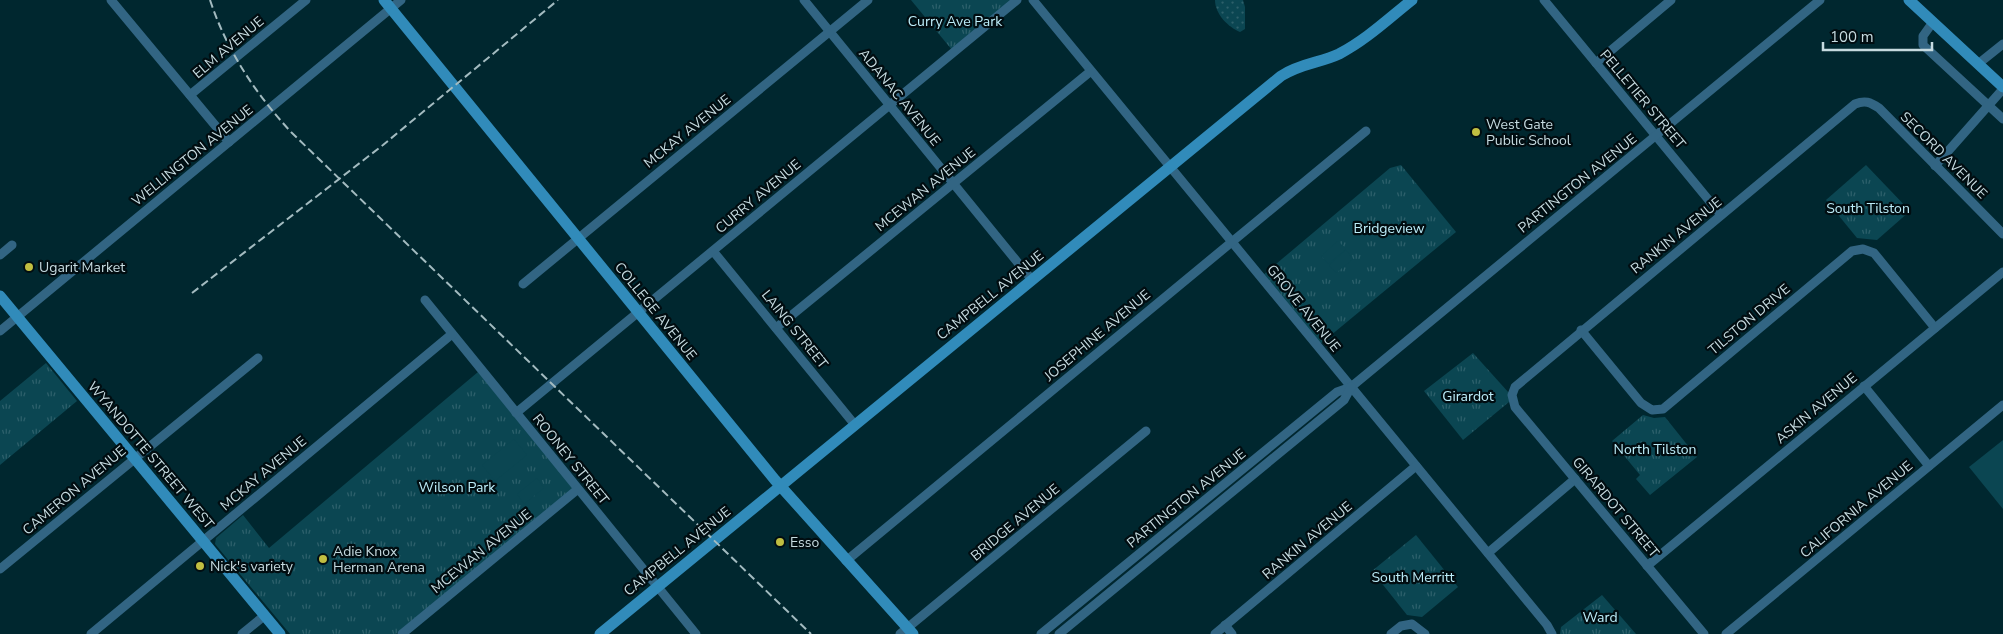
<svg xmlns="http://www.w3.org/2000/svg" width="2003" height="634" font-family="'Nunito Sans',sans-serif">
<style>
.grass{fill:url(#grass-dots)}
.park{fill:url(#park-tufts)}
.pitch{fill:#0b4652}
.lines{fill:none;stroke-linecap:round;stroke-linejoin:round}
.street{stroke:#326583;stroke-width:9}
.secondary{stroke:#318bba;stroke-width:11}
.rail{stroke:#a3bbc0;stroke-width:2;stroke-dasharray:8 4;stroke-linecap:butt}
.poi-dot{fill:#c0be41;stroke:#010d11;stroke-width:2}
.labels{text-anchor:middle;stroke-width:4.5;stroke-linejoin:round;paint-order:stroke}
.park-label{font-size:14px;fill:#bcedf9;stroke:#010d11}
.street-label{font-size:14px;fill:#c6dbe0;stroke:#010d11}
.poi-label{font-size:14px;fill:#c6dbe0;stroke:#010d11;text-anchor:start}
</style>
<defs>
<pattern id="grass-dots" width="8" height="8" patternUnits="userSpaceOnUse" patternTransform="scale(1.25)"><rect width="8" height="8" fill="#0b4652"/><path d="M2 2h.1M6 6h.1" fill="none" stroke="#2d606b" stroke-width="1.8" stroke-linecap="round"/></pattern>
<pattern id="park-tufts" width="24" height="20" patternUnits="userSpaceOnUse" patternTransform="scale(1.25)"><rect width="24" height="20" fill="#0b4652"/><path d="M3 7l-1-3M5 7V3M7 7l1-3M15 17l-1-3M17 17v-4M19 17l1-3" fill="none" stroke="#2d606b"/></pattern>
</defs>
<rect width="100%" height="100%" fill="#00272f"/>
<path class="grass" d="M1215 0H1243L1245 7V29L1240 32C1228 27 1215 14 1215 0Z"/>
<g class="park">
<polygon points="911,0 1013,0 952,50"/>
<polygon points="1401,165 1456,232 1319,345 1263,275 1390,168"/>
<polygon points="1866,165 1910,211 1877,240 1857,238 1826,200"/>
<polygon points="1473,353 1509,393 1509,402 1463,440 1424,391"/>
<polygon points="46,363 77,401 0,465 0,401"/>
<polygon points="478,372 573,488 396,634 290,634 215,544 216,538 243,515 269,548"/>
<polygon points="1643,415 1654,418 1665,417 1697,457 1650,495 1636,479 1640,475 1612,441"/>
<polygon points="1416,535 1458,587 1422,617 1407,615 1372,571"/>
<polygon points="1602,595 1636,634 1560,634 1561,627"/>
</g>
<g class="pitch">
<polygon points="1338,241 1346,249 1328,264 1321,256"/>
<polygon points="1346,250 1353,259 1336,273 1329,265"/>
<polygon points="514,439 527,455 495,481 482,465"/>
<polygon points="2003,440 2003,509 1969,467"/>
<polygon points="537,478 544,488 524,504 517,494"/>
</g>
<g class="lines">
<g class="street">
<polyline points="111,0 229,142"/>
<polyline points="804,0 1032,280"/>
<polyline points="1033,0 1547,625 1552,634"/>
<polyline points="1544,0 1721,215"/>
<polyline points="1933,22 1923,36 1923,45 2003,119"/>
<polyline points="1596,63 1671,0"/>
<polyline points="1978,64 2003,44"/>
<polyline points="190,95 306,0"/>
<polyline points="1935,166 2003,89"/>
<polyline points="713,251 855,425"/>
<polyline points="0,255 12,245"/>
<polyline points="523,284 868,0"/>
<polyline points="425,300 696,634"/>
<polyline points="776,328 1091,71"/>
<polyline points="1581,330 1641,403 1652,410 1663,409 1852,251 1863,249 1874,253 1935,328"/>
<polyline points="0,331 401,0"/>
<polyline points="1864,386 1929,466"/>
<polyline points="516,413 1017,0"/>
<polyline points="1488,553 1575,479"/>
<polyline points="846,561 1366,131"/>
<polyline points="1647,566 2003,272"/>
<polyline points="0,569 258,358"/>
<polyline points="1225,625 1232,634"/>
<polyline points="91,634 452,334"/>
<polyline points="242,634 264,616"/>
<polyline points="402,634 578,489"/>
<polyline points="900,634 1146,431"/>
<polyline points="1041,634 1337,392 1351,387 1820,0"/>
<polyline points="1059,634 1344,400 1351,387"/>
<polyline points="1215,634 1416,466"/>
<polyline points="1391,634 1401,626 1412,624 1425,634"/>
<path d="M1704 634 1515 407 1512 395 1515 387 1855 104C1865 100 1870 102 1879 108L2003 234"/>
<polyline points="1726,634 2003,405"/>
</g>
<g class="secondary">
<polyline points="384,0 775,480 913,634"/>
<polyline points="1909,0 2003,87"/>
<polyline points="0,296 280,634"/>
<path d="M600 634 1281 76C1301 63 1320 63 1339 54 1366 40 1388 19 1412 0"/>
</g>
<g class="rail">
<path d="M210 0C227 51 255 93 291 132L811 634"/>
<polyline points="192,293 383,145 558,0"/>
</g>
</g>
<g class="poi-dot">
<circle cx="1476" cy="132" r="5"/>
<circle cx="29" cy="267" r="5"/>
<circle cx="780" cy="542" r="5"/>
<circle cx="323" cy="559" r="5"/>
<circle cx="200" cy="566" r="5"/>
</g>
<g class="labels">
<g class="park-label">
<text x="955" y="26">Curry Ave Park</text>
<text x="1868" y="213">South Tilston</text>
<text x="1389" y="233">Bridgeview</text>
<text x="1468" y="401">Girardot</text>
<text x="1655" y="454">North Tilston</text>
<text x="457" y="492">Wilson Park</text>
<text x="1413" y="582">South Merritt</text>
<text x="1600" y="622">Ward</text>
</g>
<g class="street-label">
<text transform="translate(228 47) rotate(-40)" y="5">ELM AVENUE</text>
<text transform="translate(900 97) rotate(51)" y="5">ADANAC AVENUE</text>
<text transform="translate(1643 99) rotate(50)" y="5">PELLETIER STREET</text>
<text transform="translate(687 131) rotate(-39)" y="5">MCKAY AVENUE</text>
<text transform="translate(192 155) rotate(-39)" y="5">WELLINGTON AVENUE</text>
<text transform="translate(1944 155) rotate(45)" y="5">SECORD AVENUE</text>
<text transform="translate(1577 183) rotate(-39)" y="5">PARTINGTON AVENUE</text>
<text transform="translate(925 189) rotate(-39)" y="5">MCEWAN AVENUE</text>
<text transform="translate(758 196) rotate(-40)" y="5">CURRY AVENUE</text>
<text transform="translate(1676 235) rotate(-39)" y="5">RANKIN AVENUE</text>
<text transform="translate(990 295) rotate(-39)" y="5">CAMPBELL AVENUE</text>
<text transform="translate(1304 308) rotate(51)" y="5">GROVE AVENUE</text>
<text transform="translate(656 311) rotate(51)" y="5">COLLEGE AVENUE</text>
<text transform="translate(1749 319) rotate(-40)" y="5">TILSTON DRIVE</text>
<text transform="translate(795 329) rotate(51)" y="5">LAING STREET</text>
<text transform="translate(1097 335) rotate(-40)" y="5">JOSEPHINE AVENUE</text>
<text transform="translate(1816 408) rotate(-40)" y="5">ASKIN AVENUE</text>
<text transform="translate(151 455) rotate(50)" y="5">WYANDOTTE STREET WEST</text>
<text transform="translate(571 459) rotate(51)" y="5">ROONEY STREET</text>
<text transform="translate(263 473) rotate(-40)" y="5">MCKAY AVENUE</text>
<text transform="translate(74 490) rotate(-40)" y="5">CAMERON AVENUE</text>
<text transform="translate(1186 498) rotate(-39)" y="5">PARTINGTON AVENUE</text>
<text transform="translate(1616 507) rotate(50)" y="5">GIRARDOT STREET</text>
<text transform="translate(1856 509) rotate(-40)" y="5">CALIFORNIA AVENUE</text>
<text transform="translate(1015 522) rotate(-40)" y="5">BRIDGE AVENUE</text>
<text transform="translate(1307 540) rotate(-40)" y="5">RANKIN AVENUE</text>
<text transform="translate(481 551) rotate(-39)" y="5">MCEWAN AVENUE</text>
<text transform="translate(677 551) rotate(-39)" y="5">CAMPBELL AVENUE</text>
</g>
<g class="poi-label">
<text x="1486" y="129">West Gate<tspan x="1486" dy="16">Public School</tspan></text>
<text x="39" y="272">Ugarit Market</text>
<text x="790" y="547">Esso</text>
<text x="333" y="556">Adie Knox<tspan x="333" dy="16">Herman Arena</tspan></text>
<text x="210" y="571">Nick's variety</text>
</g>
</g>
<path d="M1823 42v8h109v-8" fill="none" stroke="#c6dbe0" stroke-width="2.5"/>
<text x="1830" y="42" font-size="15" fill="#c6dbe0" stroke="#010d11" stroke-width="4" paint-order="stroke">100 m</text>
</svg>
